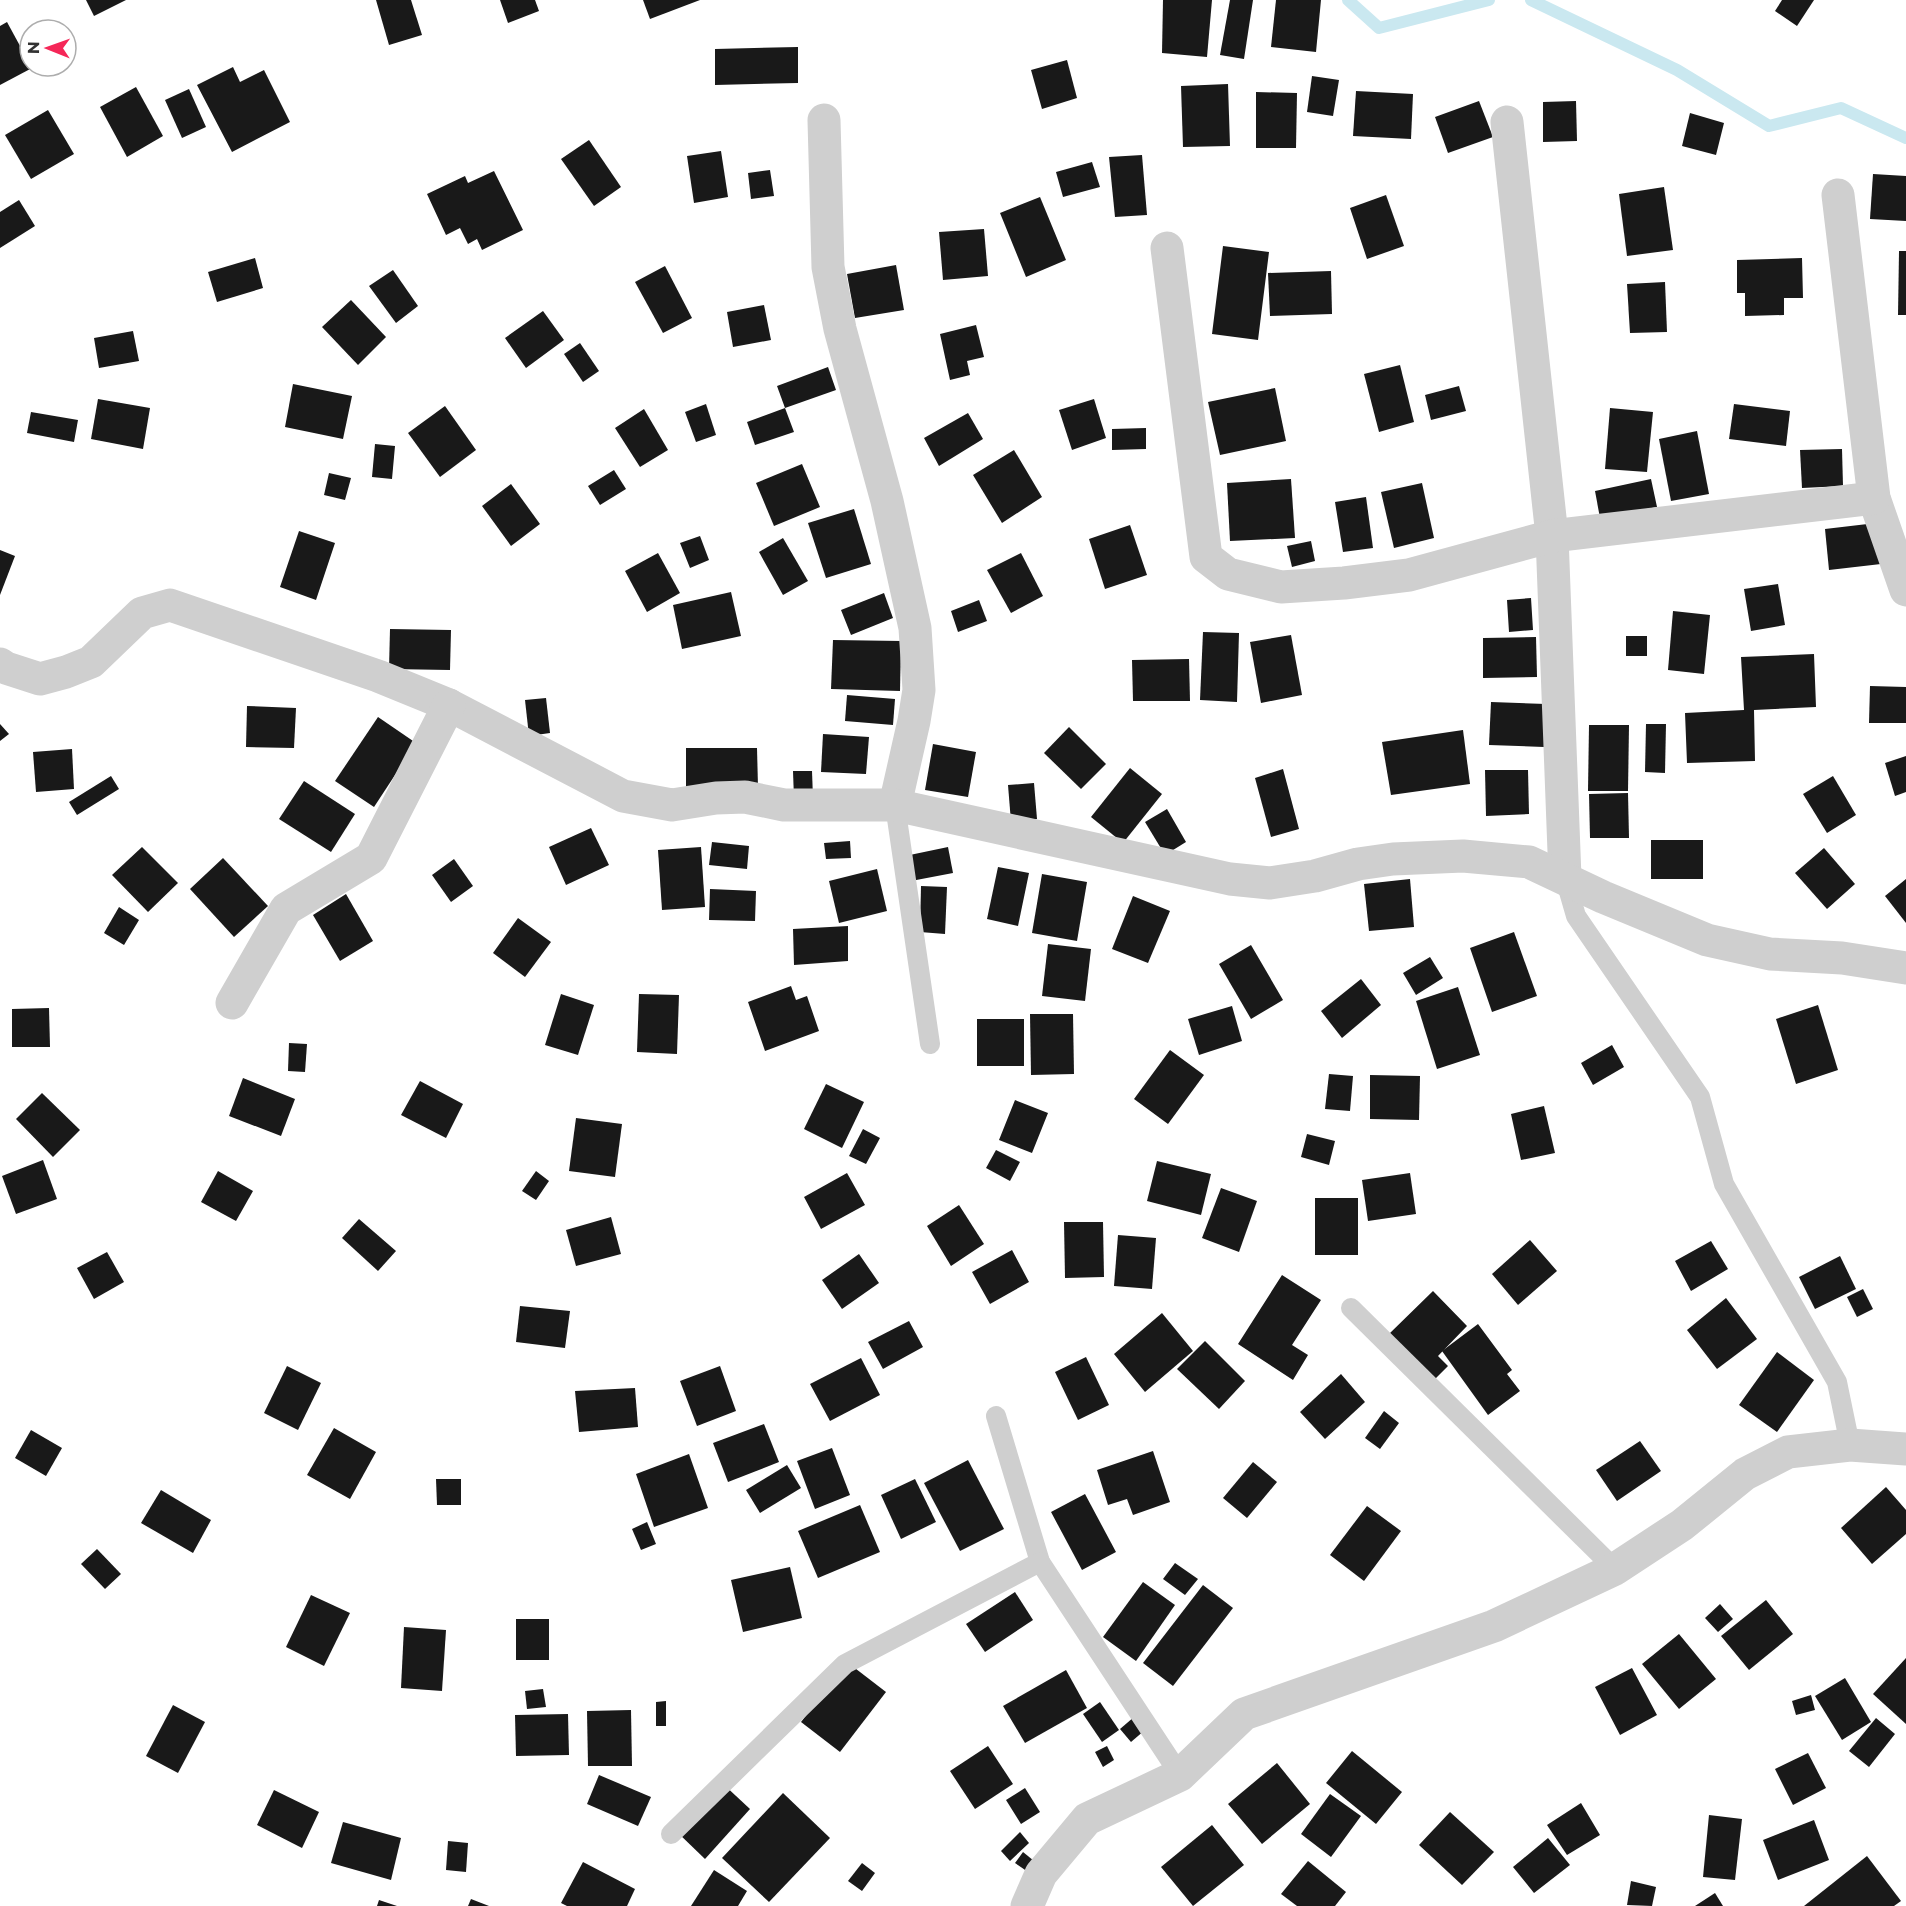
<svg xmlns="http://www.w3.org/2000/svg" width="1906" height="1906" font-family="Montserrat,sans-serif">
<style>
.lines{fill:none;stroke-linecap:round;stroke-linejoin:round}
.stream{stroke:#cae8f0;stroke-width:12}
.building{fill:#191919}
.lane{stroke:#cfcfcf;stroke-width:20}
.street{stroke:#cfcfcf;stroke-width:33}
</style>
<rect width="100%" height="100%" fill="#fff"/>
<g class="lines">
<g class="stream">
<polyline points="1348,0 1379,28 1489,0"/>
<polyline points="1531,0 1677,70 1769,126 1841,108 1906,138"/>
</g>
</g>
<g class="building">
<polygon points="86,0 126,0 94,16"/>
<polygon points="376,0 411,0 422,35 389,45"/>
<polygon points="500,0 535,0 539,11 508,23"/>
<polygon points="643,0 700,0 650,19"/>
<polygon points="1163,0 1212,0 1207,57 1162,53"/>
<polygon points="1230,0 1253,0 1244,59 1220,55"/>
<polygon points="1276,0 1321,0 1316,52 1271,47"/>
<polygon points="1782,0 1814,0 1797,26 1775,11"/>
<polygon points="7,22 32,68 0,85 0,26"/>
<polygon points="798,47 798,83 715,85 715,49"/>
<polygon points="1067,60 1077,98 1042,109 1031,70"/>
<polygon points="233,67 240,82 264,70 290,122 232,152 197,85"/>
<polygon points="1312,76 1339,80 1333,116 1307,112"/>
<polygon points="1228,84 1230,146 1183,147 1181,86"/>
<polygon points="136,87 163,136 127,157 100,107"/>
<polygon points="189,89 206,127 182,138 165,100"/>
<polygon points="1356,91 1413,94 1411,139 1353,136"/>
<polygon points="1256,92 1297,93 1296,148 1256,148"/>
<polygon points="1479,101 1493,137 1448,153 1435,117"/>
<polygon points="1576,101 1577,141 1543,142 1543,102"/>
<polygon points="48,110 74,154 31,179 5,135"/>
<polygon points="1690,113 1724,123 1716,155 1682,146"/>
<polygon points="589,140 621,187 594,206 561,159"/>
<polygon points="721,151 728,197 694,203 687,156"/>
<polygon points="1142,155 1147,215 1115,217 1109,157"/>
<polygon points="1092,162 1100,187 1063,197 1056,172"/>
<polygon points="770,170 774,196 751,199 748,173"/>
<polygon points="494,171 523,230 482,250 477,239 468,244 460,228 446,235 427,194 465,176 468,183"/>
<polygon points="1873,174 1906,176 1906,221 1870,219"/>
<polygon points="1664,187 1673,250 1627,256 1619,194"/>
<polygon points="1386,195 1404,246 1367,259 1350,208"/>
<polygon points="1040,197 1066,260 1026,277 1000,213"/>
<polygon points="19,200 35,226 0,248 0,212"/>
<polygon points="984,229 988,276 943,280 939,232"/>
<polygon points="1223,246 1269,252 1258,340 1212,334"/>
<polygon points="1899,251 1906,251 1906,315 1898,315"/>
<polygon points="255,258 263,288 217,302 208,272"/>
<polygon points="1802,258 1803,298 1784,298 1784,315 1745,316 1745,293 1737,293 1737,260"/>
<polygon points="896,265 904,310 855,318 847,274"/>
<polygon points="665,266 692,318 663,333 635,282"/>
<polygon points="393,270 418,306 396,323 369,286"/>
<polygon points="1331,271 1332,314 1270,316 1268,273"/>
<polygon points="1665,282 1667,332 1630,333 1627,284"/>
<polygon points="351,300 386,337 358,365 322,327"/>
<polygon points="764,305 771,340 733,347 727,312"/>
<polygon points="543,311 564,340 526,368 505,338"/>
<polygon points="976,325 984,357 967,361 970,375 950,380 940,334"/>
<polygon points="133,331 139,361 99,368 94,338"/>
<polygon points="580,343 599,371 583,382 564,354"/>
<polygon points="1400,365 1414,422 1379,432 1364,374"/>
<polygon points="828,367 836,390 785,408 777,386"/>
<polygon points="293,384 352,396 343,439 285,427"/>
<polygon points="1459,386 1466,411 1431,420 1425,395"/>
<polygon points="1275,388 1286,441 1220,455 1208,402"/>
<polygon points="98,399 150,408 143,449 91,439"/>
<polygon points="1094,399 1106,438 1072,450 1059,410"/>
<polygon points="706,404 716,435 696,442 685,412"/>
<polygon points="1734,404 1790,411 1786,446 1729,439"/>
<polygon points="445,406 476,450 440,477 408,433"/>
<polygon points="785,408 794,432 755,445 747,422"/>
<polygon points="1610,408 1653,412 1647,472 1605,469"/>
<polygon points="644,409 668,450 640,467 615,428"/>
<polygon points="31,412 78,420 74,442 27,433"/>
<polygon points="968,413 983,439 939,466 924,438"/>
<polygon points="1146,428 1146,449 1112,450 1112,429"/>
<polygon points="1697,431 1709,494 1671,501 1659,439"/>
<polygon points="375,444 395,446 392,479 372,477"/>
<polygon points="1842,449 1843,486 1802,488 1800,450"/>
<polygon points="1014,450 1042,497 1002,523 973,475"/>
<polygon points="802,464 820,507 774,526 756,483"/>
<polygon points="614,470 626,489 600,505 588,486"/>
<polygon points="329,473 351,478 345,500 324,495"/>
<polygon points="1291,479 1295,538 1230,541 1227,483"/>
<polygon points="1651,479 1657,507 1600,518 1595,491"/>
<polygon points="1422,483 1434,538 1394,548 1381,492"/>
<polygon points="511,484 540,524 511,546 482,506"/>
<polygon points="1366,497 1373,548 1343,552 1335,502"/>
<polygon points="854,509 871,564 826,578 808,523"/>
<polygon points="1876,523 1881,564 1829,570 1825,529"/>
<polygon points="1130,525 1147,575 1105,589 1089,539"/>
<polygon points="299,531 335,543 316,600 280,587"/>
<polygon points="700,536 709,560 690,568 680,543"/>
<polygon points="783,538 808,581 783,595 759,552"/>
<polygon points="1311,541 1315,561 1292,567 1287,546"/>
<polygon points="0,550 15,556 0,595"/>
<polygon points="658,553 680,593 647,612 625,571"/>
<polygon points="1021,553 1043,596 1011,613 987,570"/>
<polygon points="1778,584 1785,625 1751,631 1744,589"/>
<polygon points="731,592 741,636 682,649 673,605"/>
<polygon points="884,593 893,618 851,635 841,610"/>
<polygon points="1531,598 1533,630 1509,632 1507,600"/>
<polygon points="979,600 987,621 958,632 951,611"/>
<polygon points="1673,611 1710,615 1704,674 1668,670"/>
<polygon points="390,629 451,630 450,670 389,669"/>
<polygon points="1203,632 1239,633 1237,702 1200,700"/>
<polygon points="1291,635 1302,695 1261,703 1250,642"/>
<rect x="1626" y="636" width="21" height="20"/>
<polygon points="1536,637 1537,677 1483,678 1483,638"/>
<polygon points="833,640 901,641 900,691 831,689"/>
<polygon points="1814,654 1816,707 1754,710 1755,761 1687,763 1685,713 1744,710 1741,657"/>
<polygon points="1189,659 1190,701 1133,701 1132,660"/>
<polygon points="1870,686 1906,687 1906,723 1869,723"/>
<polygon points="847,695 895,699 893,725 845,721"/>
<polygon points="546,698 550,733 529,736 525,700"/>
<polygon points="1491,702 1546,704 1544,747 1489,745"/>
<polygon points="247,706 296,708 294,748 246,747"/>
<polygon points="378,717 416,743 374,807 335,781"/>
<polygon points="0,724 9,734 0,741"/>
<polygon points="1646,724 1666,724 1665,773 1645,772"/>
<polygon points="1589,725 1629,725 1628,791 1588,791"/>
<polygon points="1069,727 1106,764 1081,789 1044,753"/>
<polygon points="1463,730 1470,784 1391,795 1382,742"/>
<polygon points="823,734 869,737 866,774 821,772"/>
<polygon points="933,744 976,752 968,797 925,790"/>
<polygon points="686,748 757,748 758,787 686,787"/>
<polygon points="72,749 74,789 36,792 33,752"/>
<polygon points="1906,756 1906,792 1895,796 1885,763"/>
<polygon points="1130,768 1162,794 1123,843 1091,817"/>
<polygon points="1283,769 1299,829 1271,837 1255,778"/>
<polygon points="1485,770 1528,770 1529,814 1486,816"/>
<polygon points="793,771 812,771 813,798 794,799"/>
<polygon points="111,776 119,789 77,815 69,802"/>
<polygon points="1833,776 1856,815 1827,833 1803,794"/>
<polygon points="304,781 355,814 331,852 279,819"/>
<polygon points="1034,783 1037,819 1011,822 1008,785"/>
<polygon points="1628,793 1629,838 1590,838 1589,794"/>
<polygon points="1167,809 1186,842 1165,855 1145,822"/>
<polygon points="591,828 609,865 566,885 549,847"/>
<rect x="1651" y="840" width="52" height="39"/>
<polygon points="850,841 851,858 826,859 824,843"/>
<polygon points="712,842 749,846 747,869 709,865"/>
<polygon points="142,847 178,883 148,912 112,875"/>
<polygon points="701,847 705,907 662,910 658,850"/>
<polygon points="948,847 953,873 911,881 905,856"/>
<polygon points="1824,848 1855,884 1827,909 1795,873"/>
<polygon points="223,858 268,906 234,937 190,889"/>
<polygon points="454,859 473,886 451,902 432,875"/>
<polygon points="998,867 1029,873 1018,926 987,919"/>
<polygon points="877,869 887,911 839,923 829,881"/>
<polygon points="1042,874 1087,882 1077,941 1032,933"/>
<polygon points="1410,879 1414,927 1369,931 1364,884"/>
<polygon points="1906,879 1906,923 1885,896"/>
<polygon points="921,886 947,887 945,934 920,932"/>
<polygon points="710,889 756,891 755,921 709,920"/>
<polygon points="346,894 373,941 340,961 313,915"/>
<polygon points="1133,896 1170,911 1148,963 1112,949"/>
<polygon points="119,907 139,920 124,945 104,933"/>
<polygon points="518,918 551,942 525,977 493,953"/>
<polygon points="848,926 848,961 794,965 793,929"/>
<polygon points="1514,932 1537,996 1492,1012 1470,948"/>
<polygon points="1048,944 1091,949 1085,1001 1042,996"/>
<polygon points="1251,945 1283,1000 1251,1019 1219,964"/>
<polygon points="1430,957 1443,978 1416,995 1403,973"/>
<polygon points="1361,979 1381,1005 1342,1038 1321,1011"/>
<polygon points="791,986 796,1000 807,996 819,1031 765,1051 748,1002"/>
<polygon points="1458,987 1480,1055 1437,1069 1416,1001"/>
<polygon points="561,994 594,1005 578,1055 545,1045"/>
<polygon points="639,994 679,995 677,1054 637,1052"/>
<polygon points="1818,1005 1838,1070 1796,1084 1776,1019"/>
<polygon points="1232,1006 1242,1041 1199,1055 1188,1019"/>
<polygon points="49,1008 50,1047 12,1047 12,1009"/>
<polygon points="1030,1014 1073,1014 1074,1074 1031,1075"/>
<rect x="977" y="1019" width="47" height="47"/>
<polygon points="289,1043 307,1044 305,1072 288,1071"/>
<polygon points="1612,1045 1624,1067 1593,1085 1581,1063"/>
<polygon points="1170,1050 1204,1075 1168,1124 1134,1099"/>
<polygon points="1329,1074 1353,1076 1350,1111 1325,1109"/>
<polygon points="1370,1075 1420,1076 1419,1120 1370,1119"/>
<polygon points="243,1078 295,1099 281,1136 229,1116"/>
<polygon points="420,1081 463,1104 446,1138 401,1115"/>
<polygon points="826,1084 864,1102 842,1148 804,1129"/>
<polygon points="42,1093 80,1130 53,1157 16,1119"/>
<polygon points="1015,1100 1048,1113 1032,1153 999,1140"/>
<polygon points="1544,1106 1555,1153 1521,1160 1511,1114"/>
<polygon points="576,1118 622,1124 615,1177 569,1171"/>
<polygon points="863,1129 880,1138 866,1164 849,1156"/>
<polygon points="1307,1134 1335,1141 1329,1165 1301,1157"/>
<polygon points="996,1150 1020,1162 1010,1181 986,1168"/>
<polygon points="43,1160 57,1199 16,1214 2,1176"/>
<polygon points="1157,1161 1211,1174 1201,1215 1147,1201"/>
<polygon points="218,1171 253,1191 236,1221 201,1202"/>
<polygon points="536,1171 549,1181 536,1200 522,1191"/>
<polygon points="847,1173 865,1205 821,1229 804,1197"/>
<polygon points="1410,1173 1416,1214 1368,1221 1362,1180"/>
<polygon points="1221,1188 1257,1201 1239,1252 1202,1238"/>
<rect x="1315" y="1198" width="43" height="57"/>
<polygon points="959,1205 984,1244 951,1266 927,1226"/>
<polygon points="611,1217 621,1254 576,1266 566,1230"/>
<polygon points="359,1219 396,1251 378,1271 342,1238"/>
<polygon points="1064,1222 1103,1222 1104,1277 1065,1278"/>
<polygon points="1118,1235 1156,1238 1152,1289 1114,1286"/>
<polygon points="1530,1240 1557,1271 1518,1305 1492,1274"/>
<polygon points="1711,1241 1728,1269 1691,1291 1675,1261"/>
<polygon points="1012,1250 1029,1282 990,1304 972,1272"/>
<polygon points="107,1252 124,1282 94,1299 77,1268"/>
<polygon points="859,1254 879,1283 842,1309 822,1280"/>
<polygon points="1840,1256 1856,1289 1815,1309 1799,1277"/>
<polygon points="1282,1275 1321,1300 1292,1345 1308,1355 1293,1380 1238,1344"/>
<polygon points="1863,1289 1873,1309 1857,1317 1847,1297"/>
<polygon points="1433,1291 1467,1326 1438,1356 1448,1366 1434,1380 1389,1334"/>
<polygon points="1726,1298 1757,1339 1717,1369 1687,1330"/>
<polygon points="520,1306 570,1311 565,1348 516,1342"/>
<polygon points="1162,1313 1193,1351 1145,1392 1114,1354"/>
<polygon points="909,1321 923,1347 883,1369 868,1342"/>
<polygon points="1478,1324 1512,1370 1507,1374 1520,1391 1488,1415 1442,1351"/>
<polygon points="1205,1341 1245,1381 1219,1409 1177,1369"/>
<polygon points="1777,1352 1814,1380 1777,1432 1739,1405"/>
<polygon points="1086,1357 1109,1405 1078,1420 1055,1372"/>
<polygon points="861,1358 880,1395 830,1421 810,1384"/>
<polygon points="287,1366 321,1383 298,1430 264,1413"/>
<polygon points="720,1366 736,1411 697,1426 680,1381"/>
<polygon points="1341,1374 1365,1402 1325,1439 1300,1412"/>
<polygon points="635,1388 638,1427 579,1432 575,1391"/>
<polygon points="1384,1411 1399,1423 1380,1449 1365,1438"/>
<polygon points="764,1424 779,1462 728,1482 713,1443"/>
<polygon points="334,1428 376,1452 350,1499 307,1475"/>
<polygon points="31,1430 62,1448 46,1476 15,1458"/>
<polygon points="1640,1441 1661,1471 1617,1501 1596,1470"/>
<polygon points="832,1448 850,1495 815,1509 797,1461"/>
<polygon points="1153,1451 1170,1502 1133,1515 1127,1499 1108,1505 1097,1470"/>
<polygon points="689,1454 708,1508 654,1527 636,1474"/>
<polygon points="968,1460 1004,1529 960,1551 924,1483"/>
<polygon points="1253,1462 1277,1482 1247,1518 1223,1498"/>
<polygon points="787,1465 801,1488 760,1513 746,1490"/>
<polygon points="436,1479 461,1479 461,1505 437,1505"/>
<polygon points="915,1479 936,1522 901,1539 881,1495"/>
<polygon points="1886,1487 1906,1510 1906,1534 1872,1564 1841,1528"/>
<polygon points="161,1490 211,1520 193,1553 141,1523"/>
<polygon points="1085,1494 1116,1552 1082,1570 1051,1512"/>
<polygon points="860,1505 880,1552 818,1578 798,1531"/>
<polygon points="1367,1506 1401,1531 1364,1581 1330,1555"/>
<polygon points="647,1522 656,1544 641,1550 632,1529"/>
<polygon points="97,1549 121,1574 105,1589 81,1564"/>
<polygon points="1175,1563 1198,1579 1185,1595 1163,1579"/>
<polygon points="790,1567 802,1618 743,1632 731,1580"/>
<polygon points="1143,1582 1175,1605 1136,1661 1103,1637"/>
<polygon points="1203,1585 1233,1608 1173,1686 1143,1663"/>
<polygon points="1015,1592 1033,1620 985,1652 966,1624"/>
<polygon points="311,1595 350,1613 324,1666 286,1647"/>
<polygon points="1766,1600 1793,1634 1749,1670 1721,1636"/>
<polygon points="1720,1604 1733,1619 1718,1632 1705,1618"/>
<rect x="516" y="1619" width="33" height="41"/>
<polygon points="404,1627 446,1630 442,1691 401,1688"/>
<polygon points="1679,1634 1716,1679 1679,1709 1642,1664"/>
<polygon points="1906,1658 1906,1724 1873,1694"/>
<polygon points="847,1662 886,1692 840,1752 801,1722"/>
<polygon points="1632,1668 1657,1715 1620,1735 1595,1687"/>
<polygon points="1066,1670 1087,1708 1025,1743 1003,1706"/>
<polygon points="1845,1678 1871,1722 1842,1740 1815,1696"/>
<polygon points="543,1689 546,1707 527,1709 525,1691"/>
<polygon points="1811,1695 1815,1710 1796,1715 1792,1701"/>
<polygon points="666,1701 666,1726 656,1726 656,1702"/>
<polygon points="1100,1702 1119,1730 1102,1742 1083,1714"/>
<polygon points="173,1705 205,1722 178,1773 146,1756"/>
<polygon points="631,1710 632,1766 588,1766 587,1711"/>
<polygon points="568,1714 569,1755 516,1756 515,1715"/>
<polygon points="1134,1717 1145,1730 1131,1742 1120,1729"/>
<polygon points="1876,1718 1895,1734 1869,1767 1849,1751"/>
<polygon points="988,1746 1013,1784 975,1809 950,1771"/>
<polygon points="1107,1746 1114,1760 1103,1767 1095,1752"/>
<polygon points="1352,1751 1402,1792 1376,1824 1326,1783"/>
<polygon points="1808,1753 1826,1788 1793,1805 1775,1769"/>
<polygon points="1277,1763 1310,1804 1262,1844 1228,1804"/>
<polygon points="599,1775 651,1797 638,1826 587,1804"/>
<polygon points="721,1782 750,1809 705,1859 676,1831"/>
<polygon points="1025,1788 1040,1812 1021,1824 1006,1800"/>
<polygon points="274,1790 319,1812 302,1848 257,1825"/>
<polygon points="783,1793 830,1838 769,1902 722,1858"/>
<polygon points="1330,1794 1361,1816 1331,1857 1301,1834"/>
<polygon points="1581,1803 1600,1835 1567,1855 1547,1825"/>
<polygon points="1450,1812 1494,1852 1462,1885 1419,1845"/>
<polygon points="1709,1815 1742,1819 1735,1880 1703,1877"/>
<polygon points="1814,1820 1829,1860 1778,1880 1763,1840"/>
<polygon points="343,1822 401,1838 391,1880 331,1863"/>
<polygon points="1212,1825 1244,1865 1193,1906 1161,1867"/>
<polygon points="1020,1832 1029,1843 1010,1861 1001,1851"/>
<polygon points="1548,1838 1570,1865 1534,1893 1513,1867"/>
<polygon points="448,1841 468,1843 466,1872 446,1870"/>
<polygon points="1023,1852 1039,1865 1031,1874 1015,1863"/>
<polygon points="1867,1856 1901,1901 1894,1906 1804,1906"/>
<polygon points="1308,1861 1346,1892 1335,1906 1297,1906 1281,1894"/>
<polygon points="583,1862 635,1889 627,1906 567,1906 561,1903"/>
<polygon points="862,1863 875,1873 862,1891 848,1881"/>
<polygon points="714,1870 747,1891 738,1906 691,1906"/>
<polygon points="1631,1881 1656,1887 1652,1906 1627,1905"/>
<polygon points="1715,1893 1723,1906 1695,1906"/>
<polygon points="471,1899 489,1906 468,1906"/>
<polygon points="379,1900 397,1906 377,1906"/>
</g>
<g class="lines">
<g class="lane">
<polyline points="895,805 930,1044"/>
<polyline points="1565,878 1576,916 1700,1097 1724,1184 1837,1382 1850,1445"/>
<polyline points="1351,1308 1615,1569"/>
<polyline points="996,1416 1040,1562 1180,1775"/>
<polyline points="671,1834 845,1664 1040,1562"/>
</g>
<g class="street">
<polyline points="824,120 828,267 840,329 887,501 915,628 919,690 914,721 895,805"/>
<polyline points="1507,122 1552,536 1565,878"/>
<polyline points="1838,195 1874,498 1906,590"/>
<polyline points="1167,248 1206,557 1228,574 1281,587 1344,583 1409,575 1552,536 1874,498"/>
<polyline points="0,664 6,668 40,679 66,672 91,662 142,613 170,605 378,676 449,705 623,796 672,805 716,798 745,797 784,805 895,805 1230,879 1270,883 1315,876 1358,864 1393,859 1463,856 1529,862 1603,897 1707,940 1770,954 1842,958 1906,968"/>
<polyline points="232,1003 286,909 371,858 449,705"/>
<polyline points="1027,1906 1041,1874 1087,1819 1180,1775 1244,1714 1494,1626 1615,1569 1682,1525 1745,1474 1788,1452 1850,1445 1906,1449"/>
</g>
</g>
<g transform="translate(48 48) rotate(271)"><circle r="28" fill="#ffffff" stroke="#adadad" stroke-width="1.5"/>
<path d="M0-4.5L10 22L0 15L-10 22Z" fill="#f52758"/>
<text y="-9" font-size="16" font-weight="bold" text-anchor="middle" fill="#323232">N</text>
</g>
</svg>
